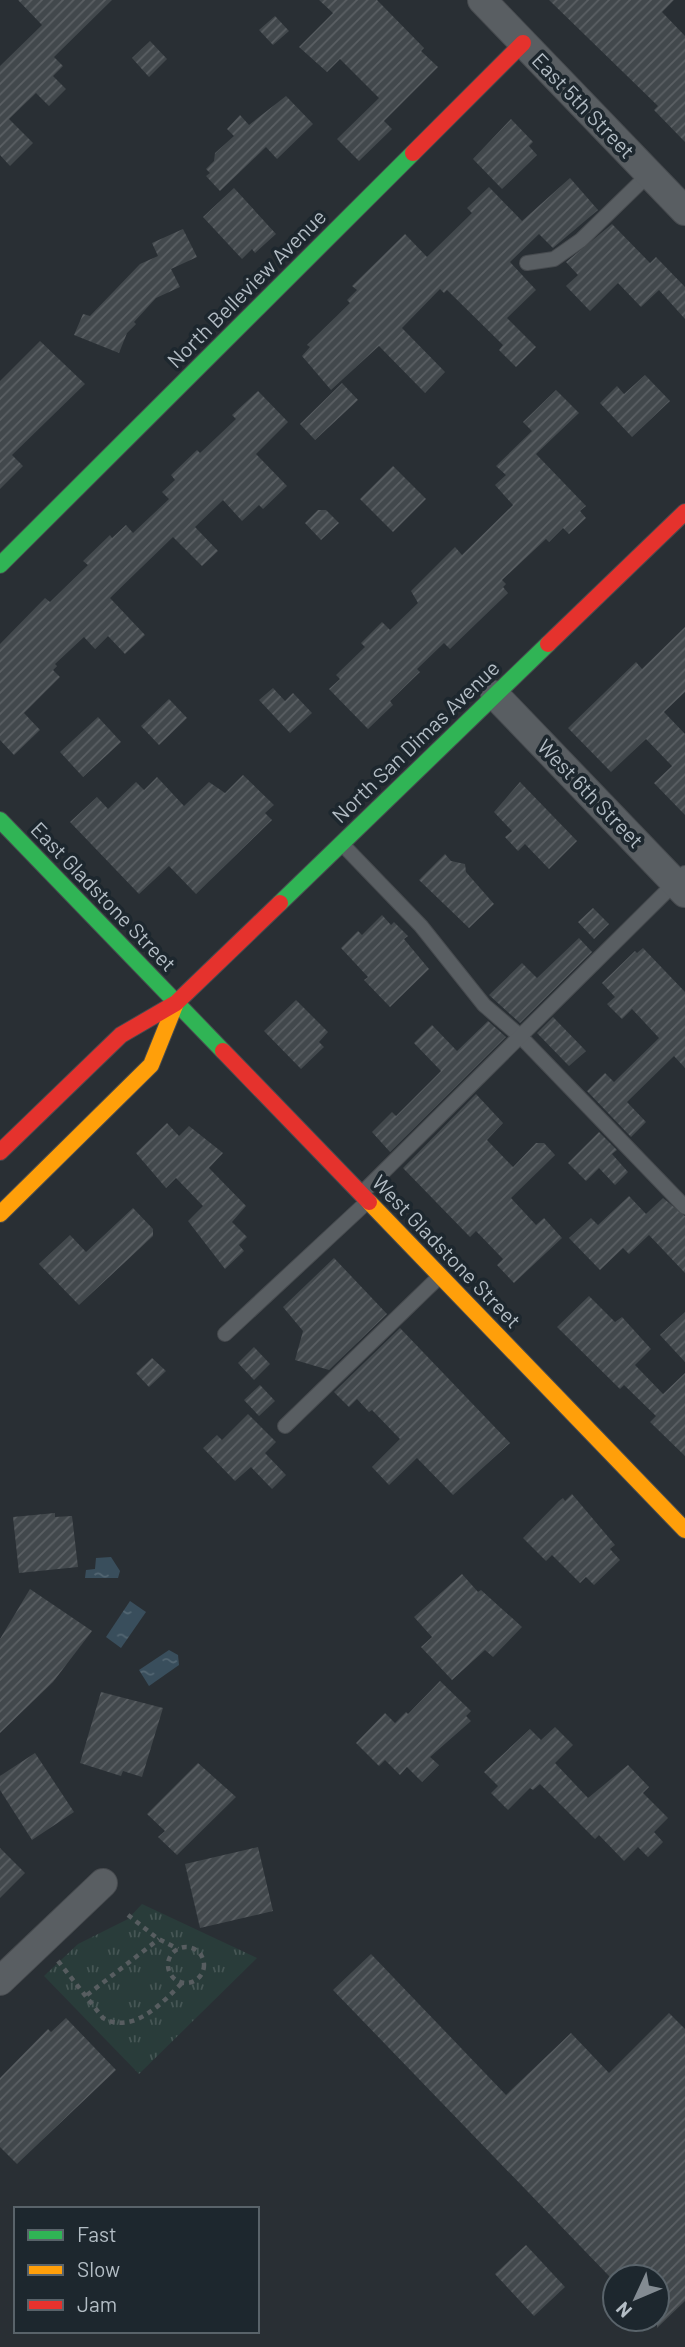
<svg xmlns="http://www.w3.org/2000/svg" width="685" height="2347" font-family="Barlow,sans-serif">
<style>
.grass{fill:url(#grass-tufts)}
.water{fill:url(#water-ripples)}
.building{fill:url(#building-hatch)}
.lines{fill:none;stroke-linecap:round;stroke-linejoin:round}
.lane-casing{stroke:#474b4f;stroke-width:16}
.street-casing{stroke:#474b4f;stroke-width:30}
.fast-casing{stroke:#474b4f;stroke-width:18}
.slow-casing{stroke:#474b4f;stroke-width:18}
.jam-casing{stroke:#474b4f;stroke-width:18}
.path{stroke:#575d60;stroke-width:4.5;stroke-dasharray:5 5;stroke-linecap:butt}
.lane{stroke:#595e62;stroke-width:14}
.street{stroke:#595e62;stroke-width:28}
.fast{stroke:#30b455;stroke-width:16}
.slow{stroke:#ff9f0a;stroke-width:16}
.jam{stroke:#e5322d;stroke-width:16}
.labels{text-anchor:middle;stroke-width:7;stroke-linejoin:round;paint-order:stroke}
.street-label{font-size:21px;fill:#b3bdc5;stroke:#1d272e}
</style>
<defs>
<pattern id="grass-tufts" width="24" height="20" patternUnits="userSpaceOnUse" patternTransform="scale(1.75)"><rect width="24" height="20" fill="#293c3a"/><path d="M3 7l-1-3M5 7V3M7 7l1-3M15 17l-1-3M17 17v-4M19 17l1-3" fill="none" stroke="#465655"/></pattern>
<pattern id="water-ripples" width="26" height="14" patternUnits="userSpaceOnUse" patternTransform="scale(1.75)"><rect width="26" height="14" fill="#394e5c"/><path d="M2 4q2-2 4 0t4 0M15 11q2-2 4 0t4 0" fill="none" stroke="#536672"/></pattern>
<pattern id="building-hatch" width="6" height="6" patternUnits="userSpaceOnUse" patternTransform="scale(1.75)"><rect width="6" height="6" fill="#42484c"/><path d="M-1 1l2-2M0 6l6-6M5 7l2-2" fill="none" stroke="#5b6064"/></pattern>
</defs>
<rect width="100%" height="100%" fill="#292f34"/>
<polygon class="grass" points="142,1904 257,1958 139,2074 44,1976 78,1944 128,1919"/>
<g class="water">
<polygon points="111,1557 120,1571 118,1578 85,1578 86,1570 95,1569 96,1558"/>
<polygon points="130,1601 146,1612 121,1648 106,1637"/>
<polygon points="169,1650 178,1655 179,1665 149,1686 139,1670"/>
</g>
<g class="building">
<polygon points="18,0 112,0 54,57 63,66 53,76 66,89 49,106 36,93 9,119 33,143 10,166 0,155 0,66 42,25"/>
<polygon points="319,0 377,0 424,48 421,51 438,67 384,121 392,129 359,161 337,139 379,98 340,59 327,72 299,47 333,13"/>
<polygon points="549,0 674,0 662,12 685,36 685,142 654,110 658,106"/>
<polygon points="275,16 289,31 273,45 259,30"/>
<polygon points="150,41 167,59 149,77 132,58"/>
<polygon points="286,96 313,124 277,159 266,147 220,191 206,176 210,173 206,169 214,161 215,153 234,136 227,129 240,115 249,125"/>
<polygon points="511,119 533,142 529,146 537,155 502,189 473,159"/>
<polygon points="570,178 598,210 553,248 539,234 510,262 536,290 507,318 536,347 516,367 499,350 503,345 447,290 444,293 440,289 402,328 445,372 425,393 379,346 331,390 302,356 310,347 307,345 350,303 347,300 357,290 352,286 405,234 427,257 472,213 467,208 489,187 522,221"/>
<polygon points="234,188 276,234 255,253 252,249 242,259 203,217"/>
<polygon points="612,224 650,263 656,257 685,287 685,319 659,290 641,307 618,283 590,311 566,286 578,275 566,262"/>
<polygon points="183,229 197,257 171,269 180,287 156,298 134,322 136,324 127,333 119,353 74,335 83,314 90,316 140,264 158,256 152,243"/>
<polygon points="40,341 85,384 12,455 23,466 0,489 0,381"/>
<polygon points="645,375 670,401 632,437 600,403 617,386 624,394"/>
<polygon points="342,383 358,400 315,440 300,424"/>
<polygon points="556,390 579,413 536,454 586,506 580,511 586,518 569,534 563,528 549,542 546,539 502,580 506,584 503,587 508,593 450,649 444,643 417,669 420,672 390,701 393,705 368,729 329,689 340,679 336,675 365,647 361,643 382,622 390,630 418,603 411,591 455,547 462,555 513,505 495,485 506,475 496,466 532,431 523,422"/>
<polygon points="258,391 288,422 256,454 287,486 263,509 259,505 242,521 223,500 195,527 218,551 202,566 173,537 110,598 145,635 125,654 108,636 95,649 84,637 55,664 57,666 53,670 60,677 24,713 40,730 14,755 0,740 0,644 45,598 50,602 88,565 83,561 110,535 112,538 126,525 133,533 169,499 162,492 175,480 171,475 197,450 200,453 236,419 232,415"/>
<polygon points="393,466 426,499 393,532 360,499"/>
<polygon points="318,510 326,510 339,523 321,540 305,523"/>
<polygon points="685,627 685,692 664,712 685,734 685,815 654,783 672,766 646,739 611,772 568,728 636,662 642,669"/>
<polygon points="273,688 285,701 293,693 312,713 290,733 259,700"/>
<polygon points="169,699 187,718 159,745 141,726"/>
<polygon points="98,717 121,742 83,777 60,752"/>
<polygon points="243,775 274,805 265,813 272,820 196,894 169,866 139,894 70,822 97,797 108,809 136,782 144,790 157,777 184,806 209,782 225,793"/>
<polygon points="520,782 577,841 549,869 525,844 518,851 505,837 512,831 494,812"/>
<polygon points="445,854 451,861 465,864 466,872 494,904 469,928 419,880"/>
<polygon points="593,908 609,924 594,939 578,922"/>
<polygon points="382,915 391,925 394,922 408,936 404,939 429,969 390,1007 364,980 368,977 341,948 358,931 362,935"/>
<polygon points="579,938 592,952 520,1023 489,995 522,963 537,978"/>
<polygon points="643,948 685,992 685,1068 674,1056 627,1102 646,1122 631,1137 587,1091 605,1073 614,1082 659,1038 632,1009 622,1019 607,1004 615,997 602,983 635,951 637,953"/>
<polygon points="296,1000 328,1032 319,1042 324,1047 301,1069 264,1031"/>
<polygon points="553,1017 586,1051 569,1066 537,1033"/>
<polygon points="488,1021 506,1037 390,1152 372,1132 392,1112 396,1116 441,1071 414,1043 432,1025 457,1051"/>
<polygon points="476,1094 503,1123 487,1140 513,1167 536,1143 544,1143 555,1155 511,1198 536,1225 544,1218 562,1238 514,1283 497,1265 503,1259 476,1231 470,1237 403,1168"/>
<polygon points="167,1123 179,1136 189,1126 223,1153 209,1168 246,1206 232,1222 247,1237 239,1245 244,1251 225,1269 188,1221 203,1206 176,1178 166,1188 136,1153"/>
<polygon points="599,1132 617,1150 612,1154 628,1172 615,1185 599,1168 586,1181 568,1163"/>
<polygon points="629,1196 646,1214 663,1198 685,1216 685,1273 649,1235 629,1254 623,1248 600,1270 569,1238 591,1218 598,1225"/>
<polygon points="133,1208 153,1229 153,1236 79,1305 39,1264 70,1235 86,1252"/>
<polygon points="334,1258 387,1314 329,1370 295,1360 303,1331 283,1307"/>
<polygon points="589,1296 615,1322 622,1317 651,1349 635,1365 663,1394 685,1373 685,1456 650,1422 656,1416 624,1385 620,1389 557,1327"/>
<polygon points="685,1312 685,1362 660,1335"/>
<polygon points="400,1328 510,1443 453,1495 417,1458 389,1485 372,1467 400,1439 372,1410 369,1412 357,1399 349,1407 334,1392"/>
<polygon points="254,1347 270,1364 254,1380 238,1363"/>
<polygon points="152,1358 166,1371 149,1387 136,1373"/>
<polygon points="260,1385 275,1401 259,1416 244,1400"/>
<polygon points="248,1414 276,1442 265,1453 286,1475 272,1489 251,1467 235,1481 203,1448 217,1435 222,1440"/>
<polygon points="572,1494 615,1545 610,1549 620,1560 594,1585 586,1577 580,1583 552,1555 546,1561 523,1538 559,1501 563,1498 565,1501"/>
<polygon points="55,1513 55,1517 72,1516 78,1567 19,1573 13,1517"/>
<polygon points="462,1574 478,1592 481,1590 522,1627 493,1657 485,1650 452,1680 421,1647 432,1637 414,1617"/>
<polygon points="30,1589 92,1631 53,1682 0,1733 0,1639"/>
<polygon points="440,1681 471,1711 466,1716 471,1721 430,1757 439,1765 422,1782 407,1767 400,1775 385,1760 379,1766 356,1743 385,1713 395,1723 406,1712 408,1714"/>
<polygon points="101,1692 163,1708 142,1777 123,1771 121,1776 80,1763"/>
<polygon points="555,1727 573,1745 555,1763 588,1798 628,1765 649,1787 643,1793 668,1818 654,1832 663,1842 648,1857 638,1847 624,1861 599,1835 595,1839 540,1784 533,1790 530,1788 508,1810 491,1793 498,1786 484,1772 530,1729 541,1740"/>
<polygon points="35,1753 74,1812 32,1840 0,1790 0,1776"/>
<polygon points="198,1763 236,1797 177,1855 158,1837 165,1831 147,1814"/>
<polygon points="258,1847 273,1911 200,1928 185,1864"/>
<polygon points="0,1848 25,1873 0,1898"/>
<polygon points="371,1954 506,2095 571,2033 609,2073 669,2013 685,2029 685,2301 657,2328 657,2277 610,2277 333,1990"/>
<polygon points="66,2018 116,2070 17,2164 0,2147 0,2078 48,2029 51,2032"/>
<polygon points="526,2245 565,2287 534,2316 495,2274"/>
</g>
<g class="lines">
<defs>
<g id="lane">
<polyline points="527,263 554,259 581,240 649,174"/>
<polyline points="342,844 421,926 484,1005 520,1036 685,1207"/>
<polyline points="362,1193 685,873"/>
<polyline points="225,1334 367,1202"/>
<polyline points="285,1426 439,1277"/>
</g>
<g id="street">
<polyline points="482,0 685,211"/>
<polyline points="495,695 685,893"/>
<polyline points="0,1981 103,1883"/>
</g>
<g id="fast">
<polyline points="0,565 413,153"/>
<polyline points="0,820 223,1051"/>
<polyline points="280,903 548,644"/>
</g>
<g id="slow">
<polyline points="369,1202 685,1530"/>
<polyline points="0,1214 151,1065 176,1003"/>
</g>
<g id="jam">
<polyline points="413,153 523,43"/>
<polyline points="548,644 685,512"/>
<polyline points="223,1051 369,1202"/>
<polyline points="0,1152 121,1035 176,1003 280,903"/>
</g>
</defs>
<use href="#lane" class="lane-casing"/>
<use href="#street" class="street-casing"/>
<use href="#fast" class="fast-casing"/>
<use href="#slow" class="slow-casing"/>
<use href="#jam" class="jam-casing"/>
<g class="path">
<polyline points="128,1915 157,1938 178,1949"/>
<circle cx="186" cy="1965" r="18"/>
<path d="M58 1961 103 2018C133 2035 162 2003 182 1983"/>
<polyline points="87,1995 159,1939"/>
</g>
<use href="#lane" class="lane"/>
<use href="#street" class="street"/>
<use href="#fast" class="fast"/>
<use href="#slow" class="slow"/>
<use href="#jam" class="jam"/>
</g>
<g class="labels">
<g class="street-label">
<text transform="translate(583 106) rotate(46)" y="7">East 5th Street</text>
<text transform="translate(247 289) rotate(-45)" y="7">North Belleview Avenue</text>
<text transform="translate(416 742) rotate(-44)" y="7">North San Dimas Avenue</text>
<text transform="translate(590 794) rotate(46)" y="7">West 6th Street</text>
<text transform="translate(103 897) rotate(46)" y="7">East Gladstone Street</text>
<text transform="translate(446 1252) rotate(46)" y="7">West Gladstone Street</text>
</g>
</g>
<rect x="14" y="2207" width="245" height="126" fill="#1d272e" stroke="#59636a" stroke-width="2"/>
<rect x="28" y="2230" width="35" height="10" fill="#30b455" stroke="#59636a" stroke-width="2"/>
<text x="77" y="2242" font-size="21" fill="#b3bdc5">Fast</text>
<rect x="28" y="2265" width="35" height="10" fill="#ff9f0a" stroke="#59636a" stroke-width="2"/>
<text x="77" y="2277" font-size="21" fill="#b3bdc5">Slow</text>
<rect x="28" y="2300" width="35" height="10" fill="#e5322d" stroke="#59636a" stroke-width="2"/>
<text x="77" y="2312" font-size="21" fill="#b3bdc5">Jam</text>
<g transform="translate(636 2298) rotate(226)"><circle r="33" fill="#1d272e" stroke="#59636a" stroke-width="2"/>
<path d="M0-5L12 26L0 18L-12 26Z" fill="#838b92"/>
<text y="-10" font-size="19" font-weight="bold" text-anchor="middle" fill="#b3bdc5">N</text>
</g>
</svg>
